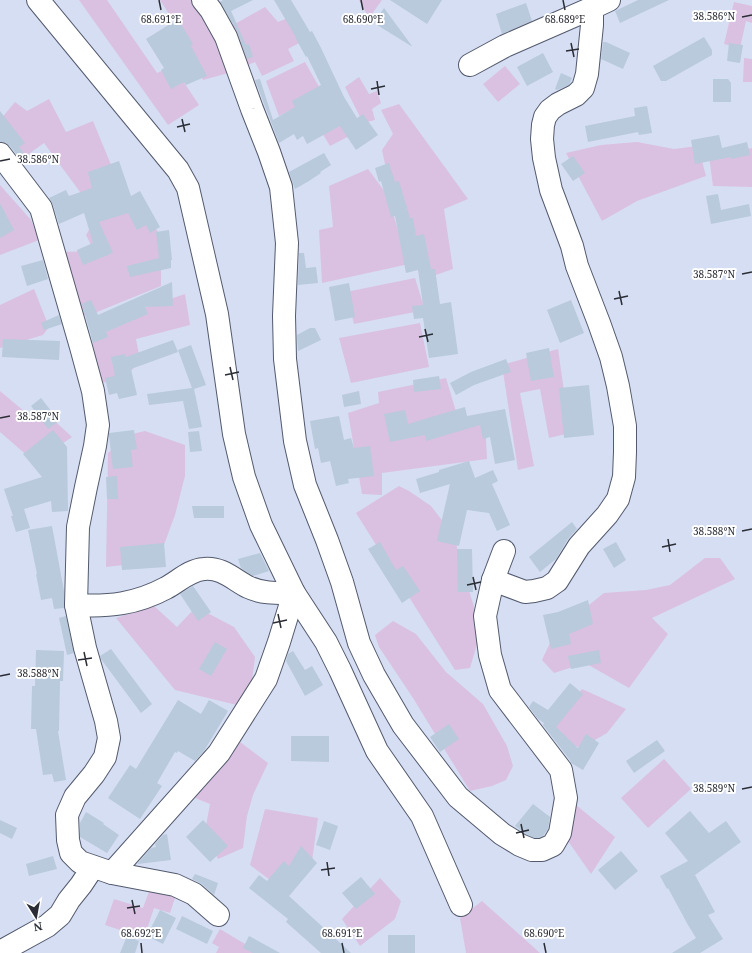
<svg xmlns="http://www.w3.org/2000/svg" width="752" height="953" font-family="'Noto Serif',serif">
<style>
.green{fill:#dac1e1}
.building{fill:#b8cadb}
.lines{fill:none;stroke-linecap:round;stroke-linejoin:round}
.minor-casing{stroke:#535a6d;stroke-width:24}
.minor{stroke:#fff;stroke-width:22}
.ticks{fill:none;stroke:#2a2d35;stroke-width:1.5}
.ticks-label{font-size:10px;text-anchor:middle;fill:#2a2d35;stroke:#fff;stroke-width:4;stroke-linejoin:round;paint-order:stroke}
</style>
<rect width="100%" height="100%" fill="#d6def4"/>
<g class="green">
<polygon points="79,0 107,0 157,73 173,66 199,105 168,125"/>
<polygon points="160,0 194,0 200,7 232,72 203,80 178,28"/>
<polygon points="359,0 382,0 369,18"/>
<polygon points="734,2 752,6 752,23 746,21 740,48 724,44"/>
<polygon points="265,7 278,22 290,17 301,42 288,49 294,61 262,76 255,62 248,65 233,25"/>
<polygon points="744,58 752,59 752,82 743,82"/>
<polygon points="305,62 323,94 279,116 266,81"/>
<polygon points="505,66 520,84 498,102 483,84"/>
<polygon points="359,77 369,94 377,91 381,103 372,109 375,120 363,123 345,87"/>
<polygon points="49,99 66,132 93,121 116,177 83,196 44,143 26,156 0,123 0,120 15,102 27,111"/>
<polygon points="399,104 468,199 444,209 453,269 424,279 386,169 382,150 393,134 381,110"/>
<polygon points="322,110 353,134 330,146 313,118"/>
<polygon points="637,142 674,149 698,146 706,176 637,201 602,221 566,153 601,145"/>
<polygon points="752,148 752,187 713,186 709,156"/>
<polygon points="368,169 388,196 406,258 409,264 322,283 319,230 333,227 329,186"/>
<polygon points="0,185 31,220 39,240 0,255"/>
<polygon points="142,210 161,236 161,286 87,316 78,313 60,252 94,251 86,235 97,217"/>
<polygon points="415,278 425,310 354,324 346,292"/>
<polygon points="34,289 49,327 43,335 0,348 0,305"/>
<polygon points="185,294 190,325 136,339 140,360 121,383 99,382 90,326"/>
<polygon points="420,323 429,367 351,383 339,338"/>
<polygon points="558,349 570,433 549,438 540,389 520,393 534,466 518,470 502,365"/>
<polygon points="446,378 460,425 485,421 487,459 382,473 382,495 362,494 348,413 379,403 378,392"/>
<polygon points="0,391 31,417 46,413 72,437 34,463 30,458 0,432"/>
<polygon points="145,431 185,445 185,476 175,515 158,561 106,567 108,453 128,435"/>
<polygon points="399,486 409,491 431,506 454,536 462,567 474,607 477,644 470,668 455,670 356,513"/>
<polygon points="705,558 720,558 735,579 652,618 668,634 629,688 585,663 554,673 542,660 556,630 574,617 604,593 646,590 670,585"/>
<polygon points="154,606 177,627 196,607 234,627 255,657 251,688 237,705 175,690 116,618"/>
<polygon points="393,621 416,634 446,672 483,704 507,746 513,766 506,780 492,786 470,791 413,698 379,647 375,635"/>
<polygon points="582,689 626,709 607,733 581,748 558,740 550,729"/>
<polygon points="240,742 268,763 253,795 247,816 243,848 218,859 205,831 210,804 195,798 224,760"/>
<polygon points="664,759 691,789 648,828 621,798"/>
<polygon points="576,805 615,837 591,874 568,841"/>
<polygon points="265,809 318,818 311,868 290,895 250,865"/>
<polygon points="380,878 401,901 395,919 360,946 342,919"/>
<polygon points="151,886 176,895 170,913 154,908 144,938 105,925 114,899 143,908"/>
<polygon points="482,901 540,953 466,953 460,918"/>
<polygon points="220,929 257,951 256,953 216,953 219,947 212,943"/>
</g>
<g class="building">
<polygon points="223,0 253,0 231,11 246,45 249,44 253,57 247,59 237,31 220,2"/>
<polygon points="274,0 291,0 310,32 312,31 321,48 344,97 357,118 363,114 378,135 356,150 340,126 307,144 303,136 297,140 294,134 279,143 255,80 260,79 273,120 295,107 292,101 321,85 307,56 306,57 296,39 297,39"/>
<polygon points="390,0 442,0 427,24"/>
<polygon points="638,0 669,0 620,23 615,11"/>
<polygon points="526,3 532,21 502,34 496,14"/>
<polygon points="384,8 412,46 411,46 374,23"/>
<polygon points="178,19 193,44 191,46 207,76 186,85 184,82 171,89 161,70 164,68 146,39"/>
<polygon points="704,37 712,50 712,55 666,81 661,81 653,66"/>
<polygon points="603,42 606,42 630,53 623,69 601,59"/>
<polygon points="729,43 743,45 740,63 727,61"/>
<polygon points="543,53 553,72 527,86 517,67"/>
<polygon points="561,73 572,78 569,85 557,90 555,89"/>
<polygon points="713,79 728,79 731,83 731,102 713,102"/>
<polygon points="647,106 652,133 639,135 638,132 588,142 585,126 635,116 634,108"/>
<polygon points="0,111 25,143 19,147 27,157 22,162 10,146 5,143 0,142"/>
<polygon points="719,135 722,148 747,142 750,155 731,159 731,157 695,164 691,140"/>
<polygon points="324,153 331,165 320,172 321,173 309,181 295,189 289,172"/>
<polygon points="573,156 585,173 573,181 561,164"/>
<polygon points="119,161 131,196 140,191 160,227 150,233 146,225 137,230 128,213 99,222 113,253 83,265 77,250 93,243 84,213 59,224 53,205 49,198 66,190 69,196 92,188 88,172"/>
<polygon points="389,163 395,182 399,181 410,218 413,218 416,236 424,234 431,269 435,269 440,304 451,302 458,354 429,358 423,318 414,319 412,306 423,305 418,270 406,273 395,216 391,217 381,181 379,182 375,168"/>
<polygon points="718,194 721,210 749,204 751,216 711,224 706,196"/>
<polygon points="0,203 14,230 0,238"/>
<polygon points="169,230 172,260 171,260 171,268 130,277 127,266 159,258 156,232"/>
<polygon points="299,253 304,253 306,268 316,267 318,283 298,285"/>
<polygon points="43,260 48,279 27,286 21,266"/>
<polygon points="172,282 173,306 145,307 148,314 106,332 108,337 93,343 82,304 91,300 98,315"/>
<polygon points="349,283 355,317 335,321 329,287"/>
<polygon points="571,300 584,333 560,343 547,310"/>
<polygon points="59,315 62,324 44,330 41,323"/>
<polygon points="310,328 315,328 321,340 298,351 297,335"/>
<polygon points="3,339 60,341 59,360 2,357"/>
<polygon points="173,340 178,352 131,369 137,395 119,399 117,393 109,395 105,378 115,376 111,357 125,354 126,357"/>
<polygon points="191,345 206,385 194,389 202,427 189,429 183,401 149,405 147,394 192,388 178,350"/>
<polygon points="549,348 554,377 531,381 526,353"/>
<polygon points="506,359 511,372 474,385 456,395 450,383 471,372"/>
<polygon points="439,376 441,389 414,392 413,380"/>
<polygon points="589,385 594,435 564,438 559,388"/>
<polygon points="359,391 361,404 344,407 342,395"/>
<polygon points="41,398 59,421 48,429 31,406"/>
<polygon points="465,407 467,416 505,409 515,460 495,464 490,437 483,439 480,425 426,441 425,435 390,442 384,414 405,410 408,424"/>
<polygon points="339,416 344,440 351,438 354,448 370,446 374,476 348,479 349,483 336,486 330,461 321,463 318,448 315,449 310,421"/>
<polygon points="53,430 67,447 68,511 52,512 51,501 24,509 30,528 16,532 11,516 13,516 4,489 42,477 23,454"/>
<polygon points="134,430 137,449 131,450 133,467 113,469 109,436 109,433"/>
<polygon points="199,431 202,451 190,452 188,432"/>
<polygon points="469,461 475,478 493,470 498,481 492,484 510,525 497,531 489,513 467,510 459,546 437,541 450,484 420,493 416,479 439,472 439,470"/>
<polygon points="117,476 118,499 107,499 106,477"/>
<polygon points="192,506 224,506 224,518 194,518"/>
<polygon points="572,522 577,529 568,539 556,559 540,572 529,557"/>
<polygon points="52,526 64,591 64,608 54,609 52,598 41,600 36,574 37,574 28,530"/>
<polygon points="380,542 396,570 403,566 420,591 402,603 368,549"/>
<polygon points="616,542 626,560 614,568 603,549"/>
<polygon points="164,543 166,567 122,570 120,547"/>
<polygon points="457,549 472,549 473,592 458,592"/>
<polygon points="260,553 269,571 253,576 241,568 238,559"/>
<polygon points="193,586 211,612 198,621 180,594"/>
<polygon points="588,600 593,624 569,634 571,644 551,649 543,615 558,612"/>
<polygon points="66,616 74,653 67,655 59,618"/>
<polygon points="215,642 227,649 211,676 199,669"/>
<polygon points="111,649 152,704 141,713 101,659 100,656"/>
<polygon points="36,650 64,651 63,681 60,681 59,731 58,731 66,780 54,782 52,774 43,775 36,729 31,729 32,686 35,686"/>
<polygon points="599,650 601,663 571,669 568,656"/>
<polygon points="293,651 305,670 312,666 323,685 305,696 286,661 288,654"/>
<polygon points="570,683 583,694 556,727 578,748 586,734 599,743 583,770 571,763 570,760 543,725 544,723 538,719 529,707 533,701 548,710"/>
<polygon points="178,700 201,714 209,700 228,711 204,751 195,761 178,751 177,753 175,752 157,783 162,786 140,819 108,798 130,765 136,769"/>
<polygon points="449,724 459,739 440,752 430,737"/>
<polygon points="291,736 329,736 329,762 291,761"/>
<polygon points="657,740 665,751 634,773 626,761"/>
<polygon points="533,804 550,817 548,829 543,836 539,838 534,838 526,834 515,826"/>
<polygon points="690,811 709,833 726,821 741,842 702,870 695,875 715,912 708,915 723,939 700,953 672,953 696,938 688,925 668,888 667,889 660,876 688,861 665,833"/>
<polygon points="86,812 104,823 103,824 119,835 107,853 80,837 80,823"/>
<polygon points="0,820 17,828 12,839 0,833"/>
<polygon points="203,820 228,846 210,862 186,837"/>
<polygon points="324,821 338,826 330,850 316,845"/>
<polygon points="167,834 171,860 138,864 138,863 151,848 156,847 155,844 163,835"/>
<polygon points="301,846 317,863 289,896 351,953 321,953 286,922 288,919 249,888 259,875 267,881 284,861 289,866"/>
<polygon points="621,851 638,871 615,890 598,870"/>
<polygon points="53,856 57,869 29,876 26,864"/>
<polygon points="195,874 218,883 214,895 202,884 192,879"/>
<polygon points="361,877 375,894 356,909 342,893"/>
<polygon points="160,910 176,918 163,944 147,936"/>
<polygon points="182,916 213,931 207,944 176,929"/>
<rect x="388" y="935" width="27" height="18"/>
<polygon points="127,936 139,941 135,953 120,953"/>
<polygon points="249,936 280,953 253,953 243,948"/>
</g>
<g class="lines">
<defs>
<g id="minor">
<polyline points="38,0 178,170 188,188 217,314 234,434 244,477 261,525 294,593 326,642 340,670 377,751 422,816 461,905"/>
<polyline points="203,0 211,10 226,37 252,109 269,152 281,187 287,243 284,316 285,359 295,441 305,485 327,540 342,582 359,643 374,675 403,725 458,797 502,834 520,845 532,850 542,850 553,845 560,833 566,798 561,770 500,690 490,655 485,616 493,580 504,551"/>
<polyline points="470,65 505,46 592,8 609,0"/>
<polyline points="0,154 41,208 81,347 93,391 98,425 95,446 86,487 78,527 76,605 85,648 106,721 109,738 105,757 94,774 75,797 67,815 68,840 71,853 80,862 112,873 175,885 194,894 218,915"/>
<polyline points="493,580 525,592 534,591 547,588 557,581 579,546 607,515 618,499 624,477 625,452 625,426 618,386 611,357 599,323 577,266 572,246 551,190 544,158 542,139 543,125 545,117 550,110 558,104 576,95 583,88 587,74 592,25 592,8"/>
<path d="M76 605C109 607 136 604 166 588 178 582 189 570 204 569 222 567 234 580 248 587 263 594 278 593 294 593L279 642 266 679 219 753 112 873"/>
<polyline points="0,952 47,926 60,915 69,900 81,885 93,867"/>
</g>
</defs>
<use href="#minor" class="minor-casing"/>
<use href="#minor" class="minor"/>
</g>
<path class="ticks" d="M159 0 161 10M361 0 363 10M563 0 565 10M742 17 752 15M571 43 574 57M566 51 579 49M377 81 379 95M371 89 385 86M182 119 185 132M177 127 190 124M0 161 10 159M742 274 752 272M619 291 622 305M614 299 628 296M425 329 428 342M419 337 433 334M230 367 233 380M225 375 239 372M0 418 10 416M742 531 752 529M668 539 670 552M662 547 676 544M473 577 476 590M467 585 481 582M278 614 281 628M273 623 287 620M84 652 87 666M78 660 92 658M0 676 10 674M742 789 752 787M521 824 524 838M516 833 529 830M327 862 329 876M321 870 335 868M132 900 135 914M127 908 140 906M141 943 142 953M342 943 344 953M544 943 546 953"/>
<g class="ticks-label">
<text x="714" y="20">38.586°N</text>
<text x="161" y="23">68.691°E</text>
<text x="363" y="23">68.690°E</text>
<text x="565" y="23">68.689°E</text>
<text x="38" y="163">38.586°N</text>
<text x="714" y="278">38.587°N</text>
<text x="38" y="420">38.587°N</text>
<text x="714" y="535">38.588°N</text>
<text x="38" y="677">38.588°N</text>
<text x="714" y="792">38.589°N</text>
<text x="141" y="937">68.692°E</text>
<text x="342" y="937">68.691°E</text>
<text x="544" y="937">68.690°E</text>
</g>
<g transform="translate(36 917) rotate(169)" stroke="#ffffff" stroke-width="3" paint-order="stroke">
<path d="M0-3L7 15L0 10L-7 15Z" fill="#2a2d35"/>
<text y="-6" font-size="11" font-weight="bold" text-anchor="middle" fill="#2a2d35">N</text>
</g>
</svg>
